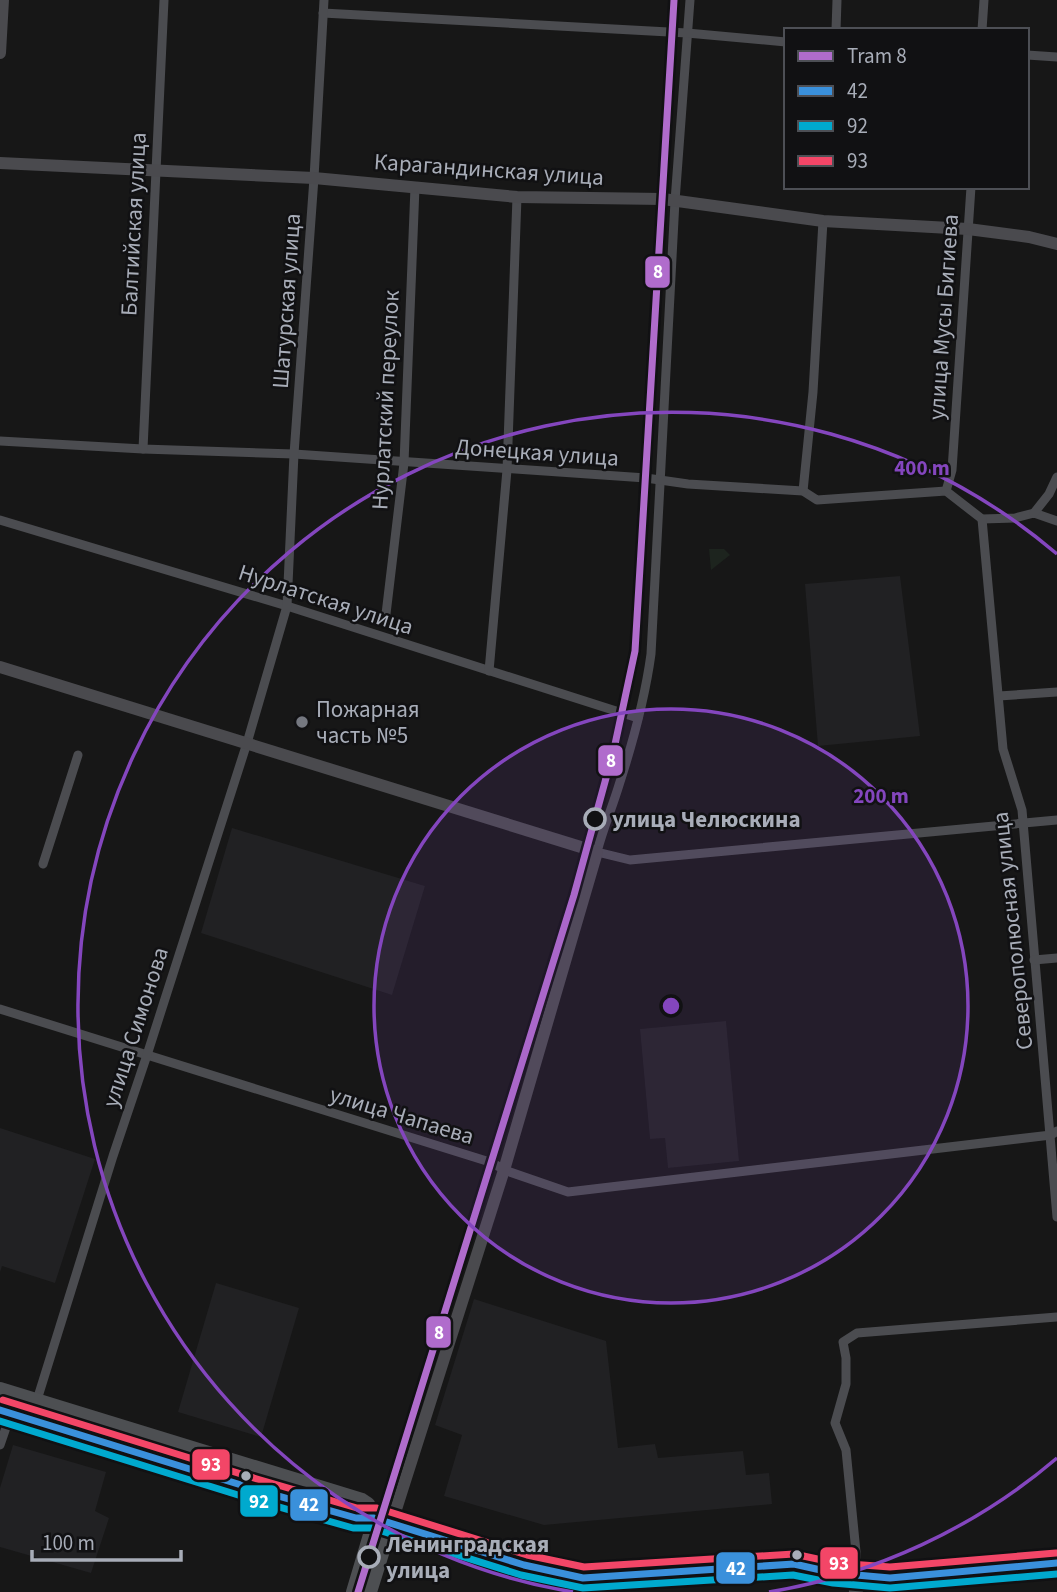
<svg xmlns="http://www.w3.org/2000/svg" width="1057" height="1592" font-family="'Source Sans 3',sans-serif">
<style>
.built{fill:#212123}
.green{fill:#1d241e}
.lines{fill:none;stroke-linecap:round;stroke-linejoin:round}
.street{stroke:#4b4c50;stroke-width:9}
.secondary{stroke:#4a4a4e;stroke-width:12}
.primary{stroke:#4d4f52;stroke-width:14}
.bus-1-casing{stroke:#111113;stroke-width:12}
.bus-2-casing{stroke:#111113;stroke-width:12}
.bus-3-casing{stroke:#111113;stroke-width:12}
.bus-1{stroke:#3a90db;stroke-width:7}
.bus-2{stroke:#00a9ce;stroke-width:7}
.bus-3{stroke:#f34667;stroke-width:7}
.tram-1-casing{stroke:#111113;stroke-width:12}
.tram-1{stroke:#b06ccc;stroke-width:7}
.ring{fill:none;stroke:#8446be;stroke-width:3.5}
.poi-dot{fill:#757880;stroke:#111113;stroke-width:2.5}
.stop-dot{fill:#111113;stroke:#a8adb8;stroke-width:3.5}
.bus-dot{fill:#a8adb8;stroke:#111113;stroke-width:2.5}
.labels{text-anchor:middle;stroke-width:5;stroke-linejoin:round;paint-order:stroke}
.street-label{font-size:23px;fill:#a8adb8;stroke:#111113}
.poi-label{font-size:23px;fill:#a8adb8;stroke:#111113;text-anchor:start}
.stop-label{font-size:23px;font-weight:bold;fill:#a8adb8;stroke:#111113;text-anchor:start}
.centre{fill:#8446be;stroke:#111113;stroke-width:3.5}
.ring-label{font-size:21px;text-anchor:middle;font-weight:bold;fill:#8446be;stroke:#111113;stroke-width:5;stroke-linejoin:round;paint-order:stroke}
.line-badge{stroke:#111113;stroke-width:2.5}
.badge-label{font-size:19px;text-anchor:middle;font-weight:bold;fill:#fff}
</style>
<rect width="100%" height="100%" fill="#171717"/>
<g class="built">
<polygon points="900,576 920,736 818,746 805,584"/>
<polygon points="232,828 425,886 392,995 201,933"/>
<polygon points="726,1021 739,1161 668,1168 665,1138 650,1139 640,1029"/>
<polygon points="0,1128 95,1159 55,1283 2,1266 0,1272"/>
<polygon points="216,1283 299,1308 261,1437 178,1412"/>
<polygon points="474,1299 606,1341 618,1448 655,1444 658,1458 743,1451 746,1475 769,1473 772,1504 544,1525 444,1496 462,1435 435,1425"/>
<polygon points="13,1445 106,1472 95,1511 109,1518 91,1573 0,1547 0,1488"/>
</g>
<polygon class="green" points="709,549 724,549 730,555 711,570"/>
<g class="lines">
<g class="street">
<path d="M690 0 675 201 651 654C645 698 633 742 619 785 612 808 603 829 597 852L630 860 1057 820"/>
<polyline points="323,13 687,33 786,42"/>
<polyline points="836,30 837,0"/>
<polyline points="982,30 984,0"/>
<polyline points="1027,55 1057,57"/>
<polyline points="0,441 143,449 294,454 646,478 688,484 803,491 817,500 946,491 982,519 1015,518 1034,513 1057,521"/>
<polyline points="143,449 164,0"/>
<polyline points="803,491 813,392 823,221"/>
<polyline points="946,491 952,470 971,187"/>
<polyline points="1034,513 1049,494 1057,477"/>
<polyline points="982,519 1003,749 1022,810 1057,1217"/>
<polyline points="0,520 287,606 638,718"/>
<polyline points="386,614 404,463 415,187"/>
<polyline points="489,671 507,470 517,197"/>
<polyline points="999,696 1057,692"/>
<polyline points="43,864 78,755"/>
<polyline points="1034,960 1057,958"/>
<polyline points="0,1009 493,1163 504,1170 568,1192 1051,1135 1057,1131"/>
<polyline points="0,1445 11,1413 37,1400 113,1156 147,1055 247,743 287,606 294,454 314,178 324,0"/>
<polyline points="855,1577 856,1552 846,1450 835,1423 846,1384 846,1358 843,1342 857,1333 1057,1317"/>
</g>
<g class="secondary">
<polyline points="0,53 3,0"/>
<polyline points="0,163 314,178 517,197 663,199 823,221 968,229 1029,237 1057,244"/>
<polyline points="0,667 597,852 504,1170 391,1525"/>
</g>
<g class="primary">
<polyline points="0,1389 362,1500 368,1504 375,1518"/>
<polyline points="0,1410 254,1489 356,1518 374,1518 524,1565 583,1578 794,1564 834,1573 890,1578 1057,1563"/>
<polyline points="855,1577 856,1592"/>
<polyline points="353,1592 375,1518"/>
<polyline points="370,1592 391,1525"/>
</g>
<defs>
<polyline id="bus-1" points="0,1410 254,1489 356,1518 374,1518 524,1565 583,1578 794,1564 834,1573 890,1578 1057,1563"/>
<polyline id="bus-2" points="0,1421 251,1499 353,1528 372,1528 521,1575 583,1588 793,1575 833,1583 890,1588 1057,1574"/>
<polyline id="bus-3" points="3,1400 257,1479 357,1508 377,1508 527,1555 584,1567 794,1554 836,1563 890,1567 1056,1553"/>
</defs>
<use href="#bus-1" class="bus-1-casing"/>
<use href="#bus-2" class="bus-2-casing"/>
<use href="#bus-3" class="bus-3-casing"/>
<use href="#bus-1" class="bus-1"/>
<use href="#bus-2" class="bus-2"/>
<use href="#bus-3" class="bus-3"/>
<defs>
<polyline id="tram-1" points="358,1592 574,895 614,749 635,651 674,0"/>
</defs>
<use href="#tram-1" class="tram-1-casing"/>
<use href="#tram-1" class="tram-1"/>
</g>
<circle cx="671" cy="1006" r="297" fill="#8446be" fill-opacity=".12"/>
<g class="ring">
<circle cx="671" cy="1006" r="297"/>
<path d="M1057 1458A594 594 0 0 1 769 1592M573 1592A594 594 0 1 1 1057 554"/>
</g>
<circle class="poi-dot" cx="302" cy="722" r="7"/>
<g class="stop-dot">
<circle cx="595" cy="819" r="10"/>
<circle cx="369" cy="1557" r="10"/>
</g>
<g class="bus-dot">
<circle cx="246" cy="1476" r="6"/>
<circle cx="797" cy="1555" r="6"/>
</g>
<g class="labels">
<g class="street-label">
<text transform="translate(489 169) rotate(4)" y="8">Карагандинская улица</text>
<text transform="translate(133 224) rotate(-87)" y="8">Балтийская улица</text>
<text transform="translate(286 301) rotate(-86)" y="8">Шатурская улица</text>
<text transform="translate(943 317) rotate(-86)" y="8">улица Мусы Бигиева</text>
<text transform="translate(385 400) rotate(-87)" y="8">Нурлатский переулок</text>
<text transform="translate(537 452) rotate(4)" y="8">Донецкая улица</text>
<text transform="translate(326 599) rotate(18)" y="8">Нурлатская улица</text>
<text transform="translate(1012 931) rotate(-96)" y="8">Северополюсная улица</text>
<text transform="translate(135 1027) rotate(-72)" y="8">улица Симонова</text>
<text transform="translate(402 1115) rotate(17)" y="8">улица Чапаева</text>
</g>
<g class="poi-label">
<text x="316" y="717">Пожарная<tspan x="316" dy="26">часть №5</tspan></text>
</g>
<g class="stop-label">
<text x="612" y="827">улица Челюскина</text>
<text x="386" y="1552">Ленинградская<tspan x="386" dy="26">улица</tspan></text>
</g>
</g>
<circle cx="671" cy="1006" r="10" class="centre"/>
<g class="ring-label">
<text x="922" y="475">400 m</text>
<text x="881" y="803">200 m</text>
</g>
<g class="line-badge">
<rect x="644" y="255" width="27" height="34" rx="7" fill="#b06ccc"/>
<rect x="597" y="744" width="27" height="33" rx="7" fill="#b06ccc"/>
<rect x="425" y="1315" width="27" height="34" rx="7" fill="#b06ccc"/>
<rect x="191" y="1448" width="40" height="33" rx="7" fill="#f34667"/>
<rect x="239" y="1484" width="40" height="34" rx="7" fill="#00a9ce"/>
<rect x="289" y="1488" width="40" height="34" rx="7" fill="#3a90db"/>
<rect x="819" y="1546" width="40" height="34" rx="7" fill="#f34667"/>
<rect x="715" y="1551" width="41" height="34" rx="7" fill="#3a90db"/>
</g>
<g class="badge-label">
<text x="658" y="278">8</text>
<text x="611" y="767">8</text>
<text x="439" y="1339">8</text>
<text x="211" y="1471">93</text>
<text x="259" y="1508">92</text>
<text x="309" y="1511">42</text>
<text x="839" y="1570">93</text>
<text x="736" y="1575">42</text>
</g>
<rect x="784" y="28" width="245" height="161" fill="#111113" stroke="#4d4f55" stroke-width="2"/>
<rect x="798" y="51" width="35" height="10" fill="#b06ccc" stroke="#4d4f55" stroke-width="2"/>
<text x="847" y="63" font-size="21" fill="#a8adb8">Tram 8</text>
<rect x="798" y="86" width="35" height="10" fill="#3a90db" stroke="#4d4f55" stroke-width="2"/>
<text x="847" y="98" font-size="21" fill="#a8adb8">42</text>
<rect x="798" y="121" width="35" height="10" fill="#00a9ce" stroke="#4d4f55" stroke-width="2"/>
<text x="847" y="133" font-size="21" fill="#a8adb8">92</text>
<rect x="798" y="156" width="35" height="10" fill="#f34667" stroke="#4d4f55" stroke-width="2"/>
<text x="847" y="168" font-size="21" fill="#a8adb8">93</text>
<path d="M32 1550v10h149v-10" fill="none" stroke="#a8adb8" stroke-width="3.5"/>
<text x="42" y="1550" font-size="21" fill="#a8adb8" stroke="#111113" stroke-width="5" paint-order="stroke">100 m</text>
</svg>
